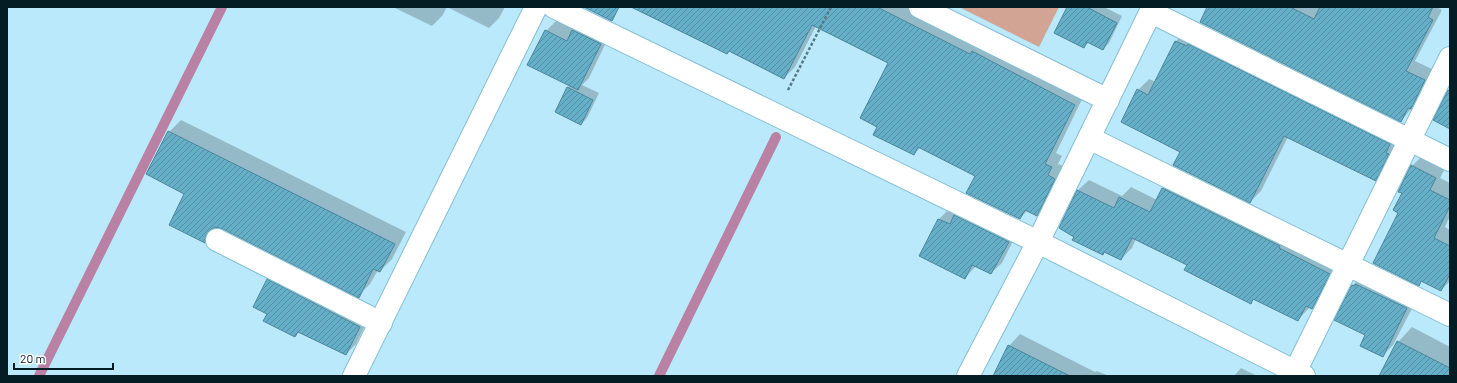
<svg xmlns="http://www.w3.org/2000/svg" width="1457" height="383" font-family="Barlow,sans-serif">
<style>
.pitch{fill:#d1a493}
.shadow{fill:#0003}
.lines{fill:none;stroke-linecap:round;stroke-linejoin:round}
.stream{stroke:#b981a3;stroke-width:10}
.building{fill:url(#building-hatch);stroke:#4c869a}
.minor-casing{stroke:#84bfd4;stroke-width:24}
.path{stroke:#577a86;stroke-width:2.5;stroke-dasharray:3 2;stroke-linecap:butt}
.minor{stroke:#fff;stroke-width:22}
</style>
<defs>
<pattern id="building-hatch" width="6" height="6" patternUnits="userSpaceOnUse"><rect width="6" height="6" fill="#65afc8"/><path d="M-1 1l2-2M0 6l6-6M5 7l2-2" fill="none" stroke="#518ea2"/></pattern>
</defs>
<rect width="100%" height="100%" fill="#bae9fb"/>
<polygon class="pitch" points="959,7 1059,7 1039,47"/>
<g class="shadow">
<polygon points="393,7 505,7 499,18 489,28 447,7 442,16 432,26"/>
<polygon points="634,7 909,7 1085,93 1056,153 1062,156 1058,164 1066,167 1048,204 1037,215 1028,210 1020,218 976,175 920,148 914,154 878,126 889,62 816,26 795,67 784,78 729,51 727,53"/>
<polygon points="1069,7 1104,7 1122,16 1109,43 1103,49 1089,42 1084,47"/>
<polygon points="1208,7 1437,7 1442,10 1415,61 1434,70 1420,98 1401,121"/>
<polygon points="557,20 610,34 589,78 582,85 599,93 587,118 581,124 568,87 570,85 546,31"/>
<polygon points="1187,30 1399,143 1386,168 1375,179 1288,137 1261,191 1250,202 1181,151 1138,90 1149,79 1156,82 1176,41"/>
<polygon points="181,120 406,232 392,259 380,271 378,270 370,284 358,296 223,228 217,227 217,230 205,242 186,193 169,132"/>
<polygon points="1423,155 1446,166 1440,178 1450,183 1450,216 1445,227 1450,230 1450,281 1441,290 1423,280 1418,285 1399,212 1403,193 1412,166"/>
<polygon points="1174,177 1340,262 1323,297 1312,308 1310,307 1298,320 1255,299 1251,302 1188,265 1136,239 1132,248 1121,259 1105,251 1103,253 1060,228 1078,190 1089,180 1122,196 1131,187 1157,200 1163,188"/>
<polygon points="949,209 1018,231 1002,263 991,273 976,266 965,278 920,256 939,219"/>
<polygon points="278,270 370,316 356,344 346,354 299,331 295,336 268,314 268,280"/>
<polygon points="1364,274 1418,297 1393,345 1382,356 1366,335 1336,320 1353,285"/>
<polygon points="1412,327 1450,347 1450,376 1380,376 1398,342"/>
<polygon points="1020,334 1095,372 1097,371 1109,376 994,376 1009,346"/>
<polygon points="1241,368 1257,376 1234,376"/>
</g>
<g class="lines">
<g class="stream">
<polyline points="39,376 222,7"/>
<polyline points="659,376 776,137"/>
</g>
</g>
<g class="building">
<polygon points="584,7 619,7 612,21"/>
<polygon points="631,7 877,7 970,54 972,51 1075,105 1045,164 1052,167 1048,175 1055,179 1037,216 1025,210 1020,219 966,193 975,176 918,147 914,155 873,135 877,127 860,118 888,63 812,25 784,79 729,51 727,54"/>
<polygon points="1067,7 1087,7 1117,23 1103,50 1087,42 1084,48 1054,33"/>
<polygon points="1207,7 1290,7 1314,19 1320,7 1433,7 1428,17 1433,20 1406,71 1425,80 1411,109 1408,108 1401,122 1200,22"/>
<polygon points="545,30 567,41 572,30 601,44 578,90 527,65"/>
<polygon points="1175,41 1187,46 1188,44 1390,144 1386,153 1389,154 1376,181 1284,136 1250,203 1173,165 1180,152 1121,122 1137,89 1148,95"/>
<polygon points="567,87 593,100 581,125 555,112"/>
<polygon points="1448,90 1450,91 1450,129 1433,120"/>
<polygon points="168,131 395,244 380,272 373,269 359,298 223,229 215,227 210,230 206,235 205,243 169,225 184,194 146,174"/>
<polygon points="1411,165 1436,178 1430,190 1450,200 1450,206 1434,238 1450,246 1450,274 1441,291 1421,281 1419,286 1373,263 1398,213 1393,210 1402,193 1398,192"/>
<polygon points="1162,188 1280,246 1279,248 1330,274 1312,309 1306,306 1298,321 1253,299 1251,304 1184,270 1187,265 1132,238 1121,260 1104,252 1103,255 1072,240 1074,237 1059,228 1077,190 1114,208 1119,197 1150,212"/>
<polygon points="954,215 1009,242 991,274 972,265 965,279 919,256 938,219 950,224"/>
<polygon points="267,279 360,327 346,355 298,332 295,337 263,321 267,314 253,307"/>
<polygon points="1355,284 1407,308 1383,357 1360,346 1365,335 1334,320 1352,285 1355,286"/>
<polygon points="1397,341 1450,368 1450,376 1379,376"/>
<polygon points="1008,345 1070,376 993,376"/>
</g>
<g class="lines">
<defs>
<g id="minor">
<polyline points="554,7 1038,242 1304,376"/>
<polyline points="920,7 1108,100"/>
<polyline points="1151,12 1450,160"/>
<polyline points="1089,138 1450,315"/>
<polyline points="217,240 381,323"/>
<polyline points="1295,372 1450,58"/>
<polyline points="354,376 536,7"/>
<polyline points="968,376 1038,242 1153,7"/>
</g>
</defs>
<use href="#minor" class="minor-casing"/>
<polyline class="path" points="788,90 831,7"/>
<use href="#minor" class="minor"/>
</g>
<rect width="1457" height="383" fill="none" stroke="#041d24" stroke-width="16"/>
<path d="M14 363v6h99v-6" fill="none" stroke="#041d24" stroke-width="2"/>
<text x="20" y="363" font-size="12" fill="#041d24" stroke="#ffffff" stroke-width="3" paint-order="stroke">20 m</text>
</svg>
